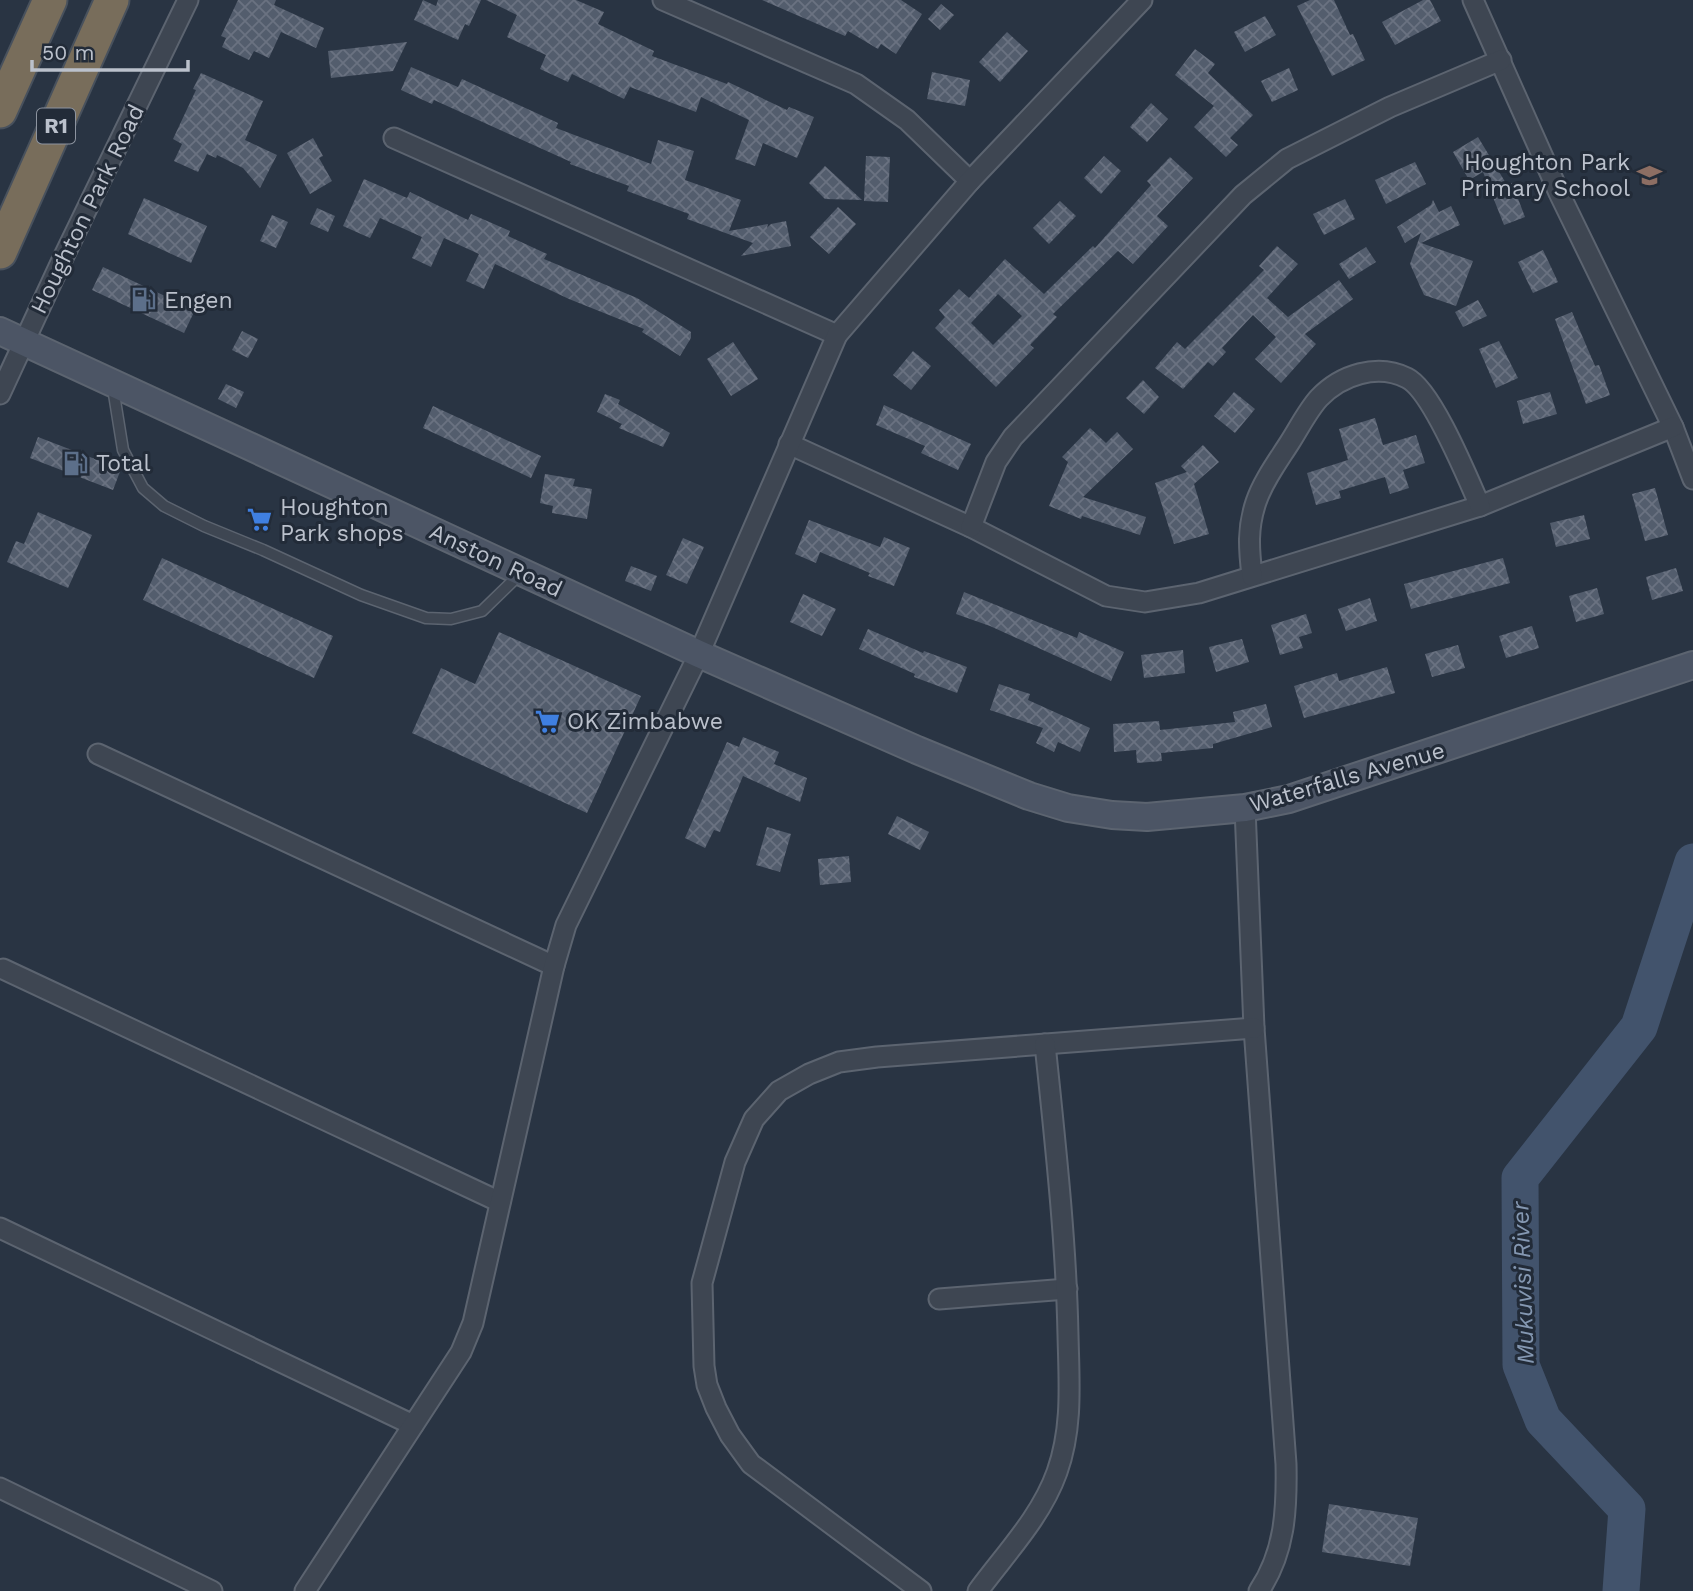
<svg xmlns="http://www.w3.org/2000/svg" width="1693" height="1591" font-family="'Work Sans',sans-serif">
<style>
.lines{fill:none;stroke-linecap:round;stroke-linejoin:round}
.river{stroke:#42536c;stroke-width:37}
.building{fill:url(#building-cross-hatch);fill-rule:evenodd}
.lane-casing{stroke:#5c6470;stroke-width:13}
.street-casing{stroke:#5c6470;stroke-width:23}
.secondary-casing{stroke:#5c6470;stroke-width:30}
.highway-casing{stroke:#48515d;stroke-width:37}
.lane{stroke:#3e4652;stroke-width:10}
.street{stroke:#3e4652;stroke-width:19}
.secondary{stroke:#4c5565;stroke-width:26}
.highway{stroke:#786d5b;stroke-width:33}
.labels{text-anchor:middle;stroke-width:6;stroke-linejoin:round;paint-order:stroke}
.shield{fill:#222b38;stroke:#8d94a0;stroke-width:2}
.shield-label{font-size:21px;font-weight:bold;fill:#bbc1cc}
.poi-label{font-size:23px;fill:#bbc1cc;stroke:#222b38;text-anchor:start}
.street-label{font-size:23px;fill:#bbc1cc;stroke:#222b38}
.water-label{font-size:24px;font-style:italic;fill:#8497b1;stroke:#222b38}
</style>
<defs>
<pattern id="building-cross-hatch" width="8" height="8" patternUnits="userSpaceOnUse" patternTransform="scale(1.75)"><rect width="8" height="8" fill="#535d6d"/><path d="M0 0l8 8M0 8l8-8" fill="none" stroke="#6a7281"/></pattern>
</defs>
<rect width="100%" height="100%" fill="#293443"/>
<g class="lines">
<polyline class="river" points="1621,1591 1627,1509 1543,1420 1521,1365 1520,1178 1639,1027 1693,862"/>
</g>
<g class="building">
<polygon points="238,0 276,0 274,5 324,28 316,48 281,32 269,58 254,51 249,60 222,47 226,38 221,36"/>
<polygon points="423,0 436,6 438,0 481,0 469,26 465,24 458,40 414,20"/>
<polygon points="486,0 576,0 604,12 598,24 654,51 652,56 727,84 728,82 787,110 789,107 814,117 797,158 763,143 755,166 735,159 749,120 701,97 696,112 630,87 624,99 572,74 568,82 540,69 546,55 507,37 517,15"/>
<polygon points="762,0 901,0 922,14 896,54 881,44 878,49 848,31 845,36"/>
<polygon points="1310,0 1334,0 1350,35 1353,34 1365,60 1332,76 1297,6"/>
<polygon points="1423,0 1430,0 1441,21 1395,45 1382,22"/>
<polygon points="941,4 954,15 940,30 928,19"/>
<polygon points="1265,16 1276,35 1245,52 1234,32"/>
<polygon points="1007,32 1028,51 1000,82 979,62"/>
<polygon points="407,42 393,71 331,78 328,51"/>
<polygon points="1195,49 1215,64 1208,73 1253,115 1230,138 1238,145 1226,157 1194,127 1214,106 1175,75"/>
<polygon points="411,67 458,87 462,79 558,123 556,128 651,164 658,140 694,151 685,180 741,200 729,231 768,224 767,228 771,224 786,221 791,246 741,256 753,243 687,219 689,214 627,191 629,186 570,164 571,162 434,100 432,104 401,90"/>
<polygon points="1289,68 1298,90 1272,102 1261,81"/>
<polygon points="932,72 970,80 965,106 927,99"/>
<polygon points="201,73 263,101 245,140 277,155 260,188 243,168 217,155 216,158 207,154 198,172 174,161 182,144 173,139 196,90 193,89"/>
<polygon points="1151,103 1168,119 1147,142 1130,127"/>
<polygon points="1478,137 1507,185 1512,183 1525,217 1504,225 1483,172 1469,180 1453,152"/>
<polygon points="313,138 323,156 319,158 332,181 310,194 287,153"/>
<polygon points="866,156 890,157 888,202 864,201"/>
<polygon points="1104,156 1121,171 1101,194 1084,178"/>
<path d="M1170 157 1193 178 1157 216 1168 226 1133 264 1118 251 1053 314 1057 317 1030 345 1034 348 996 387 935 328 945 317 939 310 959 289 969 298 1005 259 1044 294 1093 246 1095 248 1151 185 1147 181ZM998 294 1022 316 993 345 971 323Z"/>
<polygon points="1415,162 1426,184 1386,204 1375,180"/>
<polygon points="825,166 862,200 825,199 809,183"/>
<polygon points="364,179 407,198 410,192 468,220 471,214 510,231 508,236 547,254 544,259 637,298 691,332 691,338 680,356 642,332 644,329 569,299 495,264 484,289 466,281 479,254 444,238 431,267 412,258 422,237 380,218 370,238 343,226"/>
<polygon points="144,198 207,226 191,263 128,234"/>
<polygon points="1345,199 1355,219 1324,235 1313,214"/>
<polygon points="1433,200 1439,212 1451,206 1460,225 1421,243 1473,261 1456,306 1424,295 1410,264 1421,233 1405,243 1397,227 1431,205"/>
<polygon points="1060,201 1076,216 1049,244 1033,228"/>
<polygon points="838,207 856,224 829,254 810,237"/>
<polygon points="317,208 335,216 328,232 310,224"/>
<polygon points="272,215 288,222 276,248 260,241"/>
<polygon points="1277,246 1298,264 1267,298 1288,317 1339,280 1353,299 1305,334 1316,344 1281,383 1255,359 1276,337 1253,315 1222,348 1226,352 1213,366 1208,362 1183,389 1155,368 1177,342 1185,349 1264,270 1259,266"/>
<polygon points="1366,247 1376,262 1349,279 1339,264"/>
<polygon points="1543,250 1558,282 1533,293 1518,262"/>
<polygon points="103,267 195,310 184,333 92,290"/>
<polygon points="1478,300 1487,316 1463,327 1455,312"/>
<polygon points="1572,312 1595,366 1599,365 1610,395 1586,404 1555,319"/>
<polygon points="242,331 258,339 248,358 232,350"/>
<polygon points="1499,341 1518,378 1496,388 1479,349"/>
<polygon points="733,342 758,379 731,396 707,359"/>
<polygon points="913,351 931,366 911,390 893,375"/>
<polygon points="1143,380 1159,397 1144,414 1126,398"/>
<polygon points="226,384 244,392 236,408 218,399"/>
<polygon points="1234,392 1255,409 1235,433 1214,416"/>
<polygon points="1550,392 1557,414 1523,424 1517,401"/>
<polygon points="605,394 620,400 618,404 670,433 663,447 619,428 622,424 597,412"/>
<polygon points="884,405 971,444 958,470 921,453 925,446 876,425"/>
<polygon points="433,406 541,456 531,478 423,428"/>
<polygon points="1375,418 1383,445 1416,435 1425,463 1403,470 1409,488 1390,494 1385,477 1339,491 1341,498 1316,505 1307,473 1348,460 1339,429"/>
<polygon points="1090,428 1106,443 1117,432 1133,449 1083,497 1146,517 1140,535 1082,516 1081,519 1049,506 1068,462 1062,457"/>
<polygon points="38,437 121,469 113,490 30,458"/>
<polygon points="1203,445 1219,462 1194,484 1209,534 1174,544 1155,483 1187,472 1181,466"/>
<polygon points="545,474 575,479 573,486 592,489 587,519 552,513 553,506 540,503"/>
<polygon points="1655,488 1668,535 1645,541 1632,494"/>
<polygon points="38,512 92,535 68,588 7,562 16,541 24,544"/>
<polygon points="1584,515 1590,539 1556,547 1550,523"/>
<polygon points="809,520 880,547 884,537 910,548 894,586 868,576 870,573 820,552 816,563 795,554"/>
<polygon points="683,538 704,547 687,584 666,575"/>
<polygon points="162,558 333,636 314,678 143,600"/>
<polygon points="1503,558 1510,583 1411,609 1404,584"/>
<polygon points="631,566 657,576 651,591 625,581"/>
<polygon points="1676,568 1683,591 1652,600 1646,577"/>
<polygon points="1597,588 1604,614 1576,622 1569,596"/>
<polygon points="964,592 1077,638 1079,632 1124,652 1111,681 990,626 956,614"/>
<polygon points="803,594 836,609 822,636 790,622"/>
<polygon points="1370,598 1377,621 1346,631 1338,609"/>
<polygon points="1306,614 1312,633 1299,637 1303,648 1280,655 1271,625"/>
<polygon points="1532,626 1539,648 1506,658 1499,636"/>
<polygon points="868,629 923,653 924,651 967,667 957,693 914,677 915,674 859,649"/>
<polygon points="499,632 641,696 587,813 412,733 441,668 475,684"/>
<polygon points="1242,639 1249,662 1216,672 1209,647"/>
<polygon points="1458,645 1465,668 1432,677 1425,654"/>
<polygon points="1183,650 1185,673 1144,678 1141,655"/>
<polygon points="1387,667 1395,693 1304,718 1294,686 1337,673 1339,681"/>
<polygon points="999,684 1030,694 1028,700 1090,728 1080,752 1058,742 1054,752 1036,743 1043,728 990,710"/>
<polygon points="1266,704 1272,727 1213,744 1213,748 1161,753 1162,761 1137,763 1136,750 1114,752 1113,724 1159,721 1160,730 1235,722 1233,712"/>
<polygon points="743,737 779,752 774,764 807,778 800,802 743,776 720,832 714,830 705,848 685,838 727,742 739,747"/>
<polygon points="897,816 929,832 920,850 888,834"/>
<polygon points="767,827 791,834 780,872 756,865"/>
<polygon points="849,856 851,882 820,885 818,859"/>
<polygon points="1329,1504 1418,1518 1410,1566 1322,1552"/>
</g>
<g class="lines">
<defs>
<polyline id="lane" points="113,388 123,450 143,488 164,506 204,526 263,550 361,595 426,618 451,619 482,611 521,573"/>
<g id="street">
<polyline points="663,0 856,84 907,120 970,181"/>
<polyline points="1473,0 1559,193 1673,427 1693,479"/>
<polyline points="394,138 837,335"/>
<polyline points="0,394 62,260 188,0"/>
<polyline points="789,444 971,527 1106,596 1145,602 1199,593 1480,506 1673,427"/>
<polyline points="971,527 996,462 1013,437 1243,195 1287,159 1390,107 1501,60"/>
<path d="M1252 576C1249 549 1247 529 1256 502 1263 481 1278 461 1290 442 1299 428 1308 410 1319 398 1341 375 1377 363 1407 378 1432 390 1468 479 1480 506"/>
<polyline points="98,754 554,966"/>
<path d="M1245 808 1254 1028 1286 1464C1287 1510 1285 1552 1259 1591"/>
<polyline points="3,969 500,1202"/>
<polyline points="0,1228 413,1425"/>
<polyline points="939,1299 1067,1289"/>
<polyline points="0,1488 212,1591"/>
<polyline points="305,1591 461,1352 473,1323 554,966 566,925 699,654 837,335 970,181 1142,0"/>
<polyline points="921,1591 751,1464 730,1435 716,1408 707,1385 704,1366 702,1283 735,1162 754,1119 779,1091 809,1074 839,1062 877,1057 1254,1028"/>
<path d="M978 1591C1006 1553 1041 1517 1057 1472 1073 1427 1069 1382 1068 1335 1066 1238 1055 1141 1045 1044"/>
</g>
<polyline id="secondary" points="0,331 699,654 917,750 1029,796 1068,808 1112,815 1147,817 1245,808 1289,799 1693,665"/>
<g id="highway">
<polyline points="0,111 50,0"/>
<polyline points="0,252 112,0"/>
</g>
</defs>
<use href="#lane" class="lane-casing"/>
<use href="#street" class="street-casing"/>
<use href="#secondary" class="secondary-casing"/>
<use href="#highway" class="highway-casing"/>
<use href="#lane" class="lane"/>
<use href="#street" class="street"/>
<use href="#secondary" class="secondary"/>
<use href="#highway" class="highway"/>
</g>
<defs>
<symbol id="school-bare" viewBox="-9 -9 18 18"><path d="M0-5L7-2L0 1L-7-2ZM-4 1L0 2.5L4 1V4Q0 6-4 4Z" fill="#8d6e63" stroke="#222b38" stroke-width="2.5" paint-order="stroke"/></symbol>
<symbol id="fuel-bare" viewBox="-9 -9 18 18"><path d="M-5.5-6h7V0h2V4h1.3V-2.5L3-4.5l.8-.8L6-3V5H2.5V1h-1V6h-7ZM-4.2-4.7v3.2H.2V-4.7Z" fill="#5c6f8a" stroke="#222b38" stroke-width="2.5" paint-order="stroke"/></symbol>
<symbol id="supermarket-bare" viewBox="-9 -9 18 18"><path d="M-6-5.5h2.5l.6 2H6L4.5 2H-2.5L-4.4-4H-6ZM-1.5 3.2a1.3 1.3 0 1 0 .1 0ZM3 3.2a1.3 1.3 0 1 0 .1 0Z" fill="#3f7fe0" stroke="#222b38" stroke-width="2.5" paint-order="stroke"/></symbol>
</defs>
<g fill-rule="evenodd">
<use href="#school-bare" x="1632" y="158" width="35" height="35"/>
<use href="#fuel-bare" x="126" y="282" width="35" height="35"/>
<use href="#fuel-bare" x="58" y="446" width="35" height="35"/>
<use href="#supermarket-bare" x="242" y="502" width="35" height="35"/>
<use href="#supermarket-bare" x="530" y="704" width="35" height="35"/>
</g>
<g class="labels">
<rect class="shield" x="37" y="108.5" width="38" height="35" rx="5"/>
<g class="shield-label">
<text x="56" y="133">R1</text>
</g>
<g class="poi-label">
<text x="1630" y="170" text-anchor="end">Houghton Park<tspan x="1630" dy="26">Primary School</tspan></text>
<text x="164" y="308">Engen</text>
<text x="96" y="471">Total</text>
<text x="280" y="515">Houghton<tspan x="280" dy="26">Park shops</tspan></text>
<text x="567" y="729">OK Zimbabwe</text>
</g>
<g class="street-label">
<text transform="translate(87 209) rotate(-64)" y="8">Houghton Park Road</text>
<text transform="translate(496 560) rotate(25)" y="8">Anston Road</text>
<text transform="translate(1347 777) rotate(-16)" y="8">Waterfalls Avenue</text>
</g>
<g class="water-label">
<text transform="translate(1523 1283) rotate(-92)" y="8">Mukuvisi River</text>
</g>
</g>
<path d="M32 60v10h156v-10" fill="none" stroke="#bbc1cc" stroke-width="3.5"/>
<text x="42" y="60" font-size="21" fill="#bbc1cc" stroke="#222b38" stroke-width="5" paint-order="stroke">50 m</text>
</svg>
